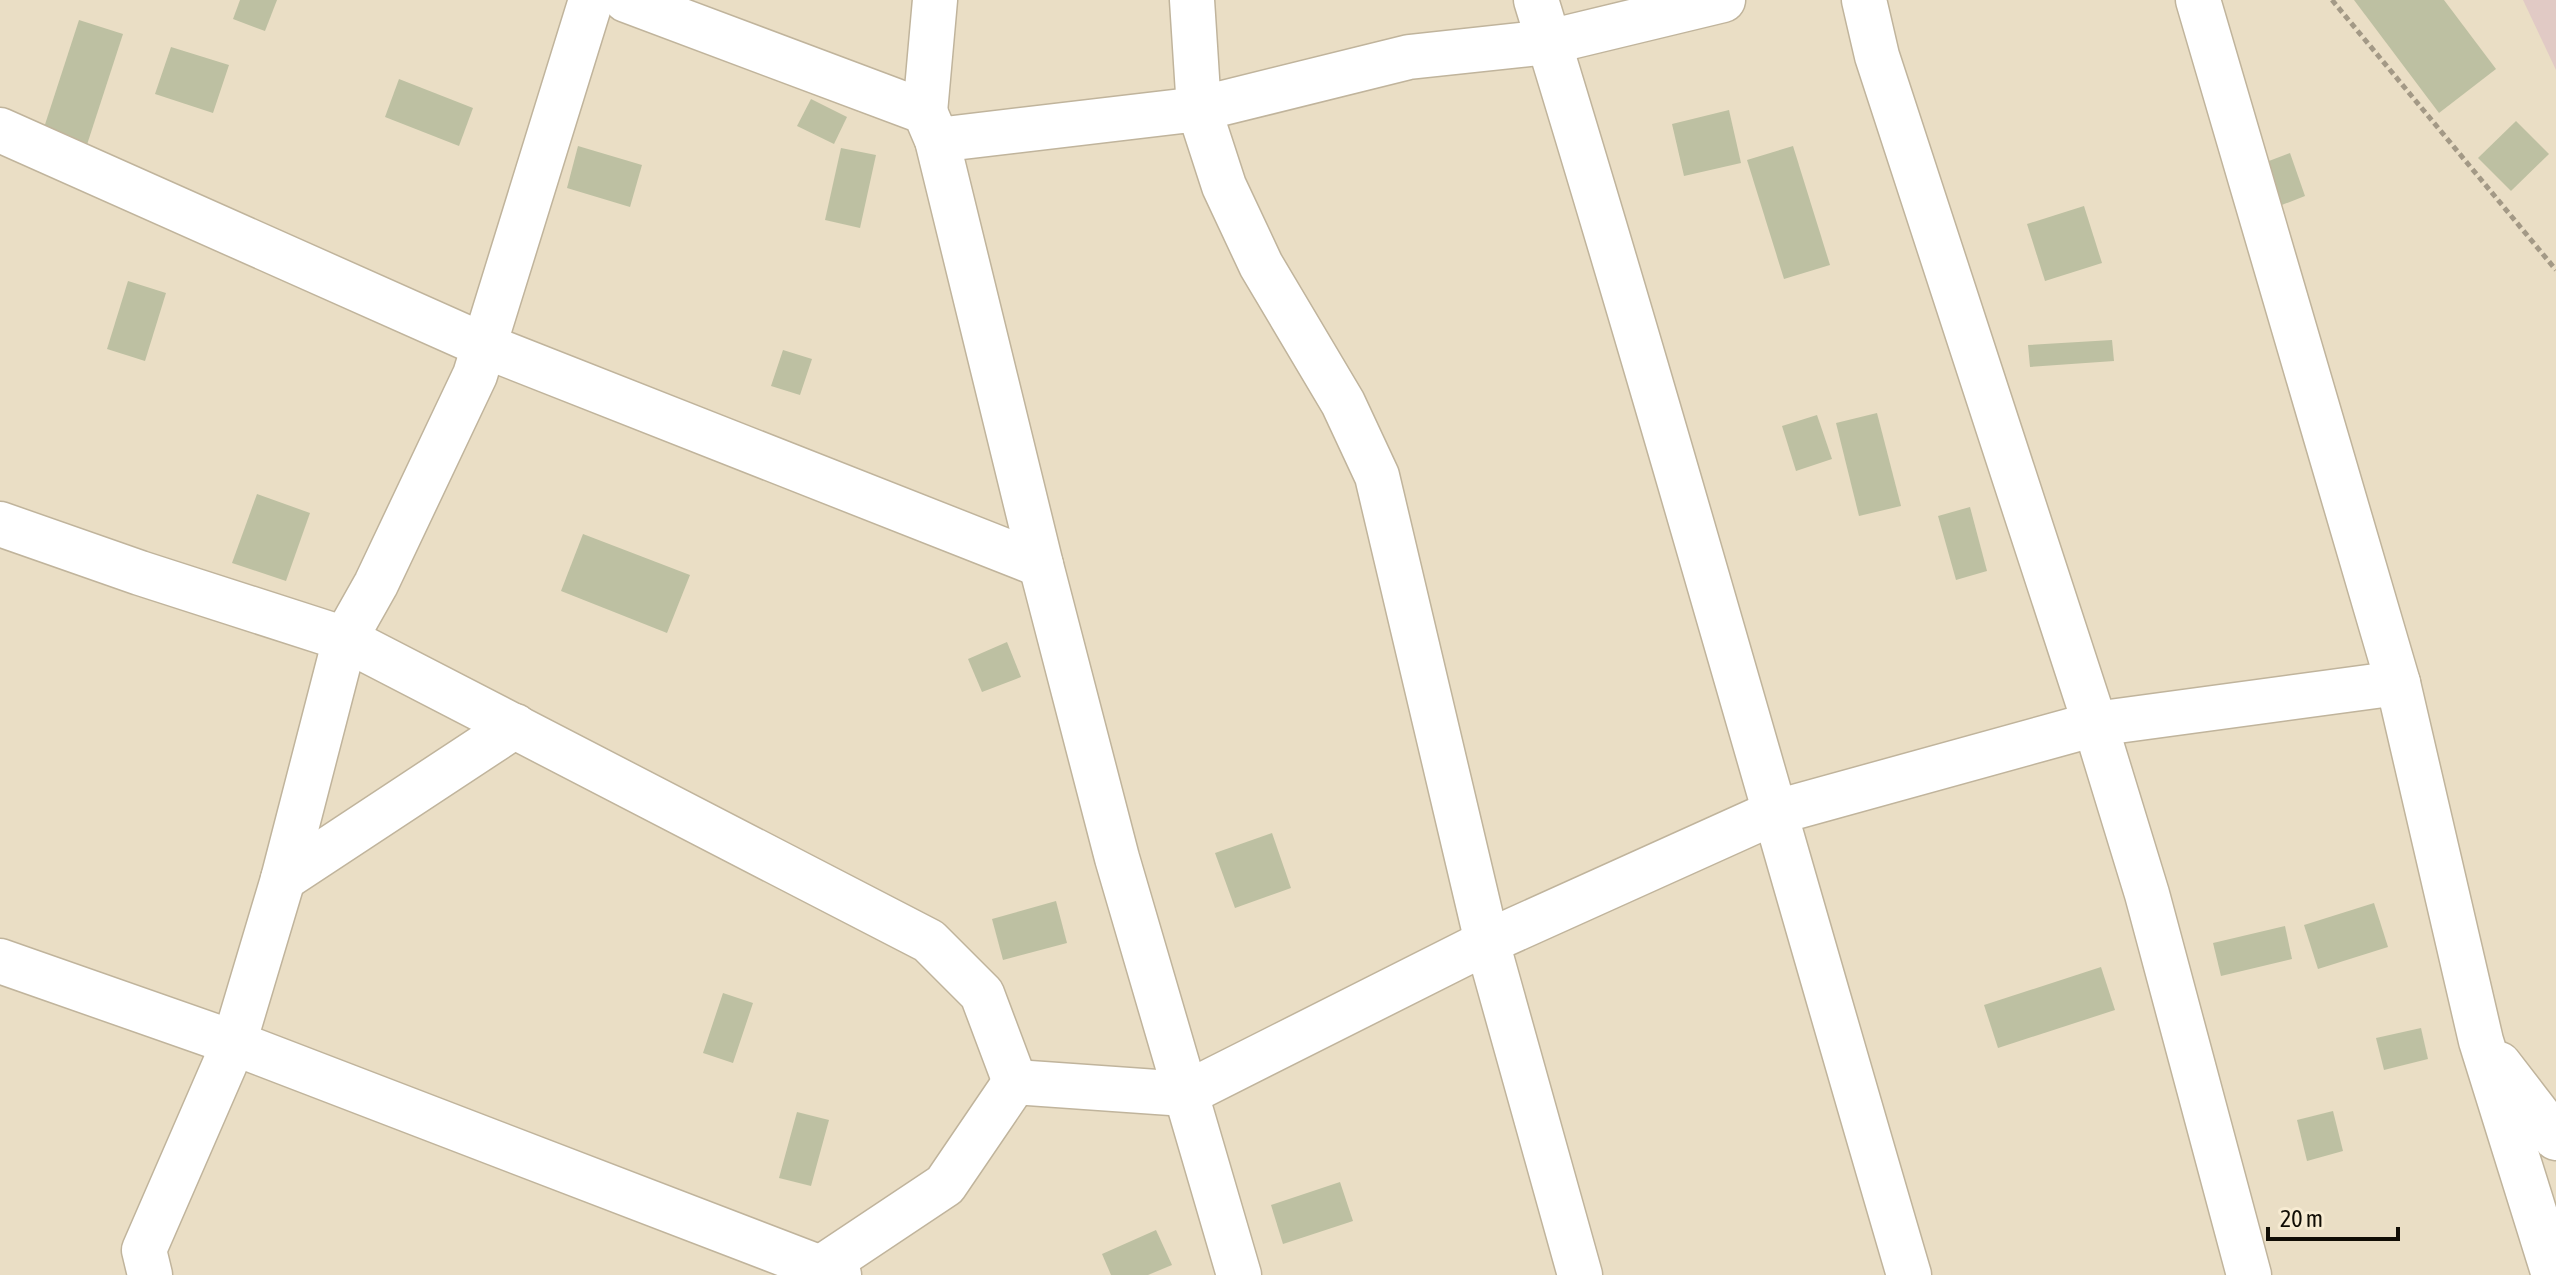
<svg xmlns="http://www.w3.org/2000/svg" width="2556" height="1275" font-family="'Asap Condensed',sans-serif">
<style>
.green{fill:#e1cac5}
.building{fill:#bdc0a2}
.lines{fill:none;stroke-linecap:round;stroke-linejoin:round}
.minor-casing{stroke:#c0b49c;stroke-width:47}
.path{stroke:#a39986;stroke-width:5;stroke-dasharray:6 4;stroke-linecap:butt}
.minor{stroke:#fff;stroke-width:44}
</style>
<rect width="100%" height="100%" fill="#eadec5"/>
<polygon class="green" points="2523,0 2556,0 2556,70"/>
<g class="building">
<polygon points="240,0 277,0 265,31 233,19"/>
<polygon points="2354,0 2444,0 2496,69 2439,113"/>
<polygon points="79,20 123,34 82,160 38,146"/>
<polygon points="171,47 229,65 213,113 155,94"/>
<polygon points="399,79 473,108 459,146 385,117"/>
<polygon points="811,99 847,117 834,144 797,126"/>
<polygon points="1729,110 1741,163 1684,176 1672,124"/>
<polygon points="2516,121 2549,154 2511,191 2478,158"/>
<polygon points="578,146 642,165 630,207 567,188"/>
<polygon points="1793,146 1830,265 1784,279 1747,160"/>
<polygon points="841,148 876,155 860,228 825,220"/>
<polygon points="2290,153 2305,196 2269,210 2253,167"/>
<polygon points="2084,206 2102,263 2045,281 2027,224"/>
<polygon points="128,281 166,293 145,361 107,349"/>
<polygon points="2112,340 2114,361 2030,367 2028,345"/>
<polygon points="783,350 812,359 800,395 771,386"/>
<polygon points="1877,413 1901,506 1859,516 1836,423"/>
<polygon points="1817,415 1832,459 1796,471 1782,426"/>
<polygon points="257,494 310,513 286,581 232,563"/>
<polygon points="1970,507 1987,571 1956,580 1938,516"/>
<polygon points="583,534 690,575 667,633 561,591"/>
<polygon points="1007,642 1021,677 982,692 968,659"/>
<polygon points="1272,833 1291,888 1235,908 1215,853"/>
<polygon points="1056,901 1067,943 1003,960 992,919"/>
<polygon points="2374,903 2388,947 2318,969 2304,925"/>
<polygon points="2285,926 2292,959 2221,976 2213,943"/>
<polygon points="2101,967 2115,1010 1998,1048 1984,1005"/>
<polygon points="723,993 753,1003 733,1063 703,1053"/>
<polygon points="2421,1028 2428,1059 2384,1070 2376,1038"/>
<polygon points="2333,1111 2343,1151 2307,1161 2297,1120"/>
<polygon points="797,1112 829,1120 811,1186 779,1178"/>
<polygon points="1340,1182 1353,1221 1283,1244 1271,1205"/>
<polygon points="1156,1230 1172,1265 1148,1275 1111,1275 1102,1254"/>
</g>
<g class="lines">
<defs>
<g id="minor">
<polyline points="626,0 925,112 937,140 1041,565 1117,858 1239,1275"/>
<polyline points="1192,0 1199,109 1409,57 1549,42 1723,0"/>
<path d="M1536 0C1666 423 1784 850 1909 1275"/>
<polyline points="1864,0 1877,56 2095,724 2147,894 2249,1275"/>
<polyline points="2198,0 2398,683 2481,1041 2554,1275"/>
<polyline points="925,112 935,0"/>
<polyline points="0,130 485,346 1041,565"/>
<polyline points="937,140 1199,109 1224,186 1261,265 1343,403 1377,476 1487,942 1580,1275"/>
<polyline points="0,524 140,573 345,639 929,941 982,994 1015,1082"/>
<polyline points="283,879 515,726"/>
<polyline points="0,961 234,1043 839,1275"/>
<polyline points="2499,1064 2556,1138"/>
<polyline points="1015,1082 1185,1094 1487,942 1773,813 2095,724 2398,683"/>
<polyline points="822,1267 945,1185 1015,1082"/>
<polyline points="150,1275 144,1250 234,1043 283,879 345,639 376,584 475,375 591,0"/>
</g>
</defs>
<use href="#minor" class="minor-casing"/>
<polyline class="path" points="2332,0 2556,270"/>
<use href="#minor" class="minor"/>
</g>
<path d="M2268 1227v12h130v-12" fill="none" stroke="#110d05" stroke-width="4"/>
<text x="2280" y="1227" font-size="24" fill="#110d05" stroke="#f7ebd2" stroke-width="6" paint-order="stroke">20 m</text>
</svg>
